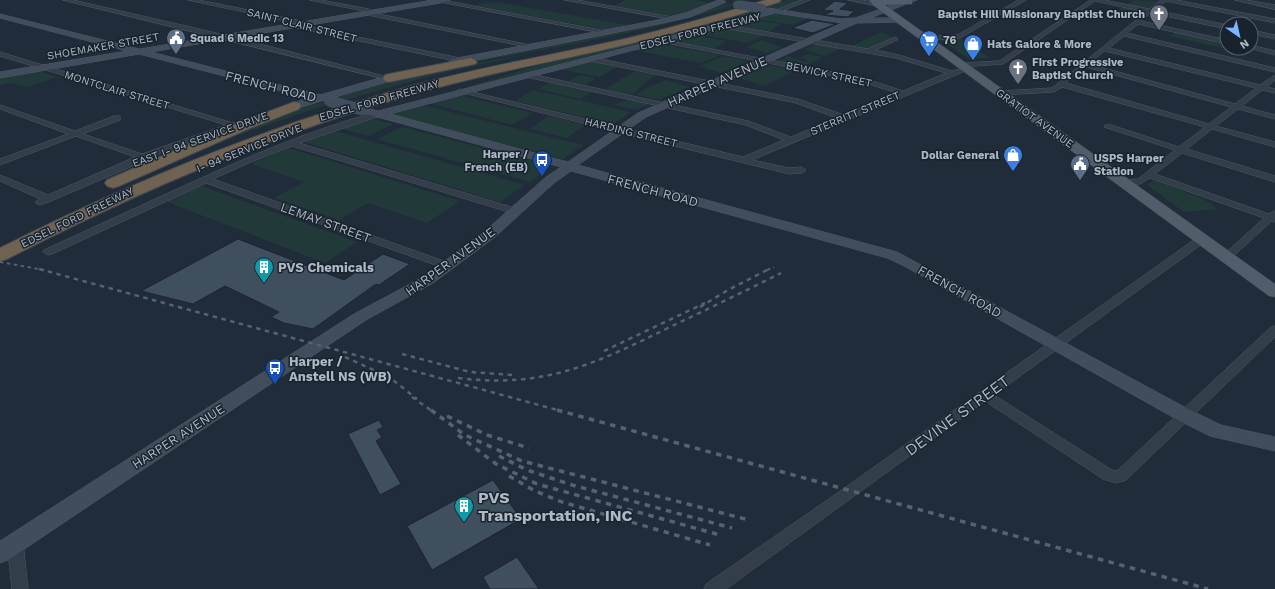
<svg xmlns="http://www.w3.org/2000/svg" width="1275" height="589" font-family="'Work Sans',sans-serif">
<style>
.green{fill:#22393a}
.building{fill:#404f5e;stroke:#1b2530}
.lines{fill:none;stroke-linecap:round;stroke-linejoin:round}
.street-casing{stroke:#4e5964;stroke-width:1}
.secondary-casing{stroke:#4e5964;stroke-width:1}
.primary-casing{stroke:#3d4753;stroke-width:1}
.highway-casing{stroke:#3e4954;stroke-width:2}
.street{fill:#333e4a;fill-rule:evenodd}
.secondary{fill:#414d5d;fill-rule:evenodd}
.primary{fill:#515d6a;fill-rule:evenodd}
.highway{fill:#706250;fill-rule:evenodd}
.rail-far2{stroke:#556271;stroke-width:2;stroke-dasharray:3.5 3.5;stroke-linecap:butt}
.rail-far1{stroke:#556271;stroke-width:2.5;stroke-dasharray:4.5 4.5;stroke-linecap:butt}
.rail{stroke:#556271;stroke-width:3.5;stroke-dasharray:5.5 5.5;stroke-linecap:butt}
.secondary-bridge-far1-casing{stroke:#4e5964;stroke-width:9;stroke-linecap:butt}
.secondary-bridge-casing{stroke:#4e5964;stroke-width:11;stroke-linecap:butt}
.secondary-bridge-far1{stroke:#414d5d;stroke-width:8}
.secondary-bridge{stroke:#414d5d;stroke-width:10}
.labels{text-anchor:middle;stroke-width:3;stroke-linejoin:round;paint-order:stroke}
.far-poi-label{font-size:11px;font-weight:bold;fill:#aeb9c6;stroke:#19232e;text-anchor:start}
.far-street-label{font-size:11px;fill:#aeb9c6;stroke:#19232e}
.street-label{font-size:13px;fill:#aeb9c6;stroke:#19232e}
.poi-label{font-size:13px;font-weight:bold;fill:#aeb9c6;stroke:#19232e;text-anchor:start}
.near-street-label{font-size:16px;fill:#aeb9c6;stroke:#19232e}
.near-poi-label{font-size:16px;font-weight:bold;fill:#aeb9c6;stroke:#19232e;text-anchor:start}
</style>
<rect width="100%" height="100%" fill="#202c39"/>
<g class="green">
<polygon points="626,0 693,0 713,3 673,16 613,6"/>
<path d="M736 0H749C645 35 537 50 429 70L686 17 721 5 734 3 732 2Z"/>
<polygon points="787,0 803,0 754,16 442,95 538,65 695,28"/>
<polygon points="1134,0 1158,1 1148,9 1127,5"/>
<polygon points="495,2 628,25 607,30 474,5"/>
<polygon points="1123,7 1144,11 1135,19 1112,14"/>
<polygon points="778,13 809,18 792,25 756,19"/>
<polygon points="753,20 780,24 769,32 730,25"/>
<polygon points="720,28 766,35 748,43 696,34"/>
<polygon points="881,32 883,34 887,34 892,38 869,49 852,46"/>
<polygon points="1176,32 1227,43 1227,48 1255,50 1248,54 1169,36"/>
<polygon points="694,35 726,41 714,49 671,41"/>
<polygon points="961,39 990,58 969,59 941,40"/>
<polygon points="762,40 782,47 783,47 767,53 745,47"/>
<polygon points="659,44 721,55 701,63 633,50"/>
<polygon points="815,44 841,48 826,56 803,49"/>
<path d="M533 53 434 75 320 107 230 138 107 188 129 177 312 102 317 104 311 106 334 99 329 98C397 78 464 65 533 53Z"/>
<polygon points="808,54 822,57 805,66 778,61 788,56 806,62 808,60 799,58"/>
<polygon points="724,56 749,61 721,73 699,66"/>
<polygon points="591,61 617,67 600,77 560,69"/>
<polygon points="769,65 796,70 764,86 739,78"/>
<polygon points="38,71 58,77 27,87 11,83 0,85 0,78"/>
<polygon points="635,71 656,75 641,86 643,86 631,95 605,89"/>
<polygon points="579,75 596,78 586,85 569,81"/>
<polygon points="666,80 689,87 659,100 636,95 646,88"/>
<polygon points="549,83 592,92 581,99 538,89"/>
<polygon points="533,90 631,112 614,124 515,101"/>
<polygon points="459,95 533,113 512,125 428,103"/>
<polygon points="628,100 649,104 636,110 613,105"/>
<polygon points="423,105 583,145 563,159 390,114"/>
<polygon points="549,116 585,125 567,138 529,129"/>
<polygon points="374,119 393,124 368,136 342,129"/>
<polygon points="402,127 552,166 530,182 377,139"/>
<polygon points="335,131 525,185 500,202 304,142"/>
<polygon points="288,148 289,148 460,201 427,223 368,203 339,220 274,198 304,182 251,164"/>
<polygon points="1154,180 1202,198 1218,209 1184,212 1147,185"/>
<polygon points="201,186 357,242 325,263 167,202"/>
</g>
<g class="building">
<polygon points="835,1 848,3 840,9 854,11 848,17 824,15 833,11 823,10"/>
<polygon points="812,20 836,24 813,33 792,28"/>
<polygon points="238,239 344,280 383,254 410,264 379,285 376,284 313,329 284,323 271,317 279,312 225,286 193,304 141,291"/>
<polygon points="379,420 383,427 377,430 382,437 376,441 401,484 380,495 348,434"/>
<polygon points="493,480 521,519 432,570 407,526"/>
<polygon points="517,557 539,589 490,589 483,577"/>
</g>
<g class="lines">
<defs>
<g id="street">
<polygon points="63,0 73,0 225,35 392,78 389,80"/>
<polygon points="188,0 199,0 297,20 300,22 300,25 460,58 463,60 460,62 297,28 294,26 294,23"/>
<polygon points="310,0 321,0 369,9 374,13 535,46 532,48 372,16 367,12"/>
<polygon points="430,0 442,0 611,32 608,34"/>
<polygon points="565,0 577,0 678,18 675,20"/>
<polygon points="802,0 810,0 779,12 774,11"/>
<polygon points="848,0 862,0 881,4 878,6"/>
<polygon points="1019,0 1026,0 960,38 925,41 922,39 925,37 957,35"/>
<path d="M1091 0H1104L1149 9 1161 0H1176L1275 19V23L1166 1 1155 10 1227 25V29L1151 13 1141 21 1227 40V44L1138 24 1127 33 1275 68V72L1124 36 1109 48 1260 85 1275 75V80L1267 87 1275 89V93L1262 90 1242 106 1275 115V119L1238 109 1216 126 1275 142V147L1212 129 1187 149 1275 176V182L1182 153 1155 174 1269 214 1275 210V222L1272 221 1230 259H1222L1221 257 1264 218 1150 178 1140 184 1121 185 1120 183 1121 181 1138 179 1175 150 1104 127 1105 125H1111L1179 147 1205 127 1062 87 1054 92 1001 95 997 93 1001 91 1052 88 1146 12 1095 1 1003 64 961 67 958 65 961 63 999 61ZM1105 51 1256 88 1235 104 1089 64ZM1086 67 1231 107 1209 124 1066 83Z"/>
<polygon points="1235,0 1246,0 1275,5 1275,9"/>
<polygon points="720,24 868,49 895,37 898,39 897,40 875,50 899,55 952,71 967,67 970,69 752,160 789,168 802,167 806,170 802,173 789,174 630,135 456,91 460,89 743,157 784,140 746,125 526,77 523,75 526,73 748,121 791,137 837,118 796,103 591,61 588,59 591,57 798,99 844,115 897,93 859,81 656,41 659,39 860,77 903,91 946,73 896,58 718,27 717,26"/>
<polygon points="1251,30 1275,35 1275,39 1251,34"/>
<polygon points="1251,45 1275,51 1275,55 1249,48 1251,48"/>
<polygon points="0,52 233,123 245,119 249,121 147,158 135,165 51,201 40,205 37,204 35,202 40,199 0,181 0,175 48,195 135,157 76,136 0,165 0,159 68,134 0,109 0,105 75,131 114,116 120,116 120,120 83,134 142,154 226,125 0,56"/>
<path d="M377 112H380V116L299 143 518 209 520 211 518 213H512L292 146 251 162 213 179 452 264 453 266 452 268H444L206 183 52 254 48 255 43 252 44 250C92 228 140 206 188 184 248 157 312 129 377 112Z"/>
<polygon points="1202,236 1206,237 1207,239 1206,241 994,395 1112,470 1117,471 1271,327 1275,326 1275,337 1126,480 1116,483 1103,479 985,401 726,589 704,589 706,584 839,492 1198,237"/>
<polygon points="15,536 21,538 23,543 28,589 12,589 7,543 9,538"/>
</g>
<g id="secondary">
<polygon points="433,0 450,0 446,2 151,52 320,95 404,71 409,74 407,76 294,109 290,108 289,106 290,104 309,98 139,54 0,78 0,72 127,51 0,18 0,14 139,49"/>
<polygon points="719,0 723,0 726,2 690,17 658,24 452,65 448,62 452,59 658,20 685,13"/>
<path d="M906 0H917L870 18H903V22L857 23 850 26 646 117 578 165 897 252 1190 410 1221 425 1275 437V451L1210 436 1178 420 904 266 887 258 571 171 554 183 495 237 433 283 366 320 8 560 0 563V541L354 314 423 277 485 231 546 177 561 167 359 112 358 110 359 108 363 107 378 111 766 12 764 10 768 8 841 19 855 18ZM776 13 842 23 638 113 568 162 390 114Z"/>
</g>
<polygon id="primary" points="869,0 912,0 912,4 909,4 885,5 1275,284 1275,297 1269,296 873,5"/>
<g id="highway">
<path d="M766 0H781L779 2C730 18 680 32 629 44 561 60 492 72 425 91 279 131 141 190 7 259L0 261V248C133 181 271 125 415 85 486 66 558 54 629 38 675 27 721 14 766 0Z"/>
<polygon points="471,58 475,60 477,62 475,64 389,82 385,81 383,78 385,75 389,74"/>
<polygon points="294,102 299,103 301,106 299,109 248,129 119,186 113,188 107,186 105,183 107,180 238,123"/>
</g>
</defs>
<use href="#street" class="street-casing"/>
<use href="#secondary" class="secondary-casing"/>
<use href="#primary" class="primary-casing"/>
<use href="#highway" class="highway-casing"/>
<use href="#street" class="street"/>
<use href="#secondary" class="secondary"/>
<use href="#primary" class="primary"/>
<use href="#highway" class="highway"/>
<g class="rail-far2">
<polyline points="0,262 44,270"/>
<polyline points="767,270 774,267"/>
</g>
<g class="rail-far1">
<polyline points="39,269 561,411"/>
<polyline points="700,307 728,290 769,269"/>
<polyline points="604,351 705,303"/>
<polyline points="402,354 470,372 513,375"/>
<polyline points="345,357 389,377 417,399"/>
<path d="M458 378C545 389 597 363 672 326 708 309 745 291 781 273"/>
<polyline points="412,397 432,411"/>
</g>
<g class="rail">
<polyline points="431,410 465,435 522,461 749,520"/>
<polyline points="557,410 1208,589"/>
<polyline points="447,416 487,435 529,448"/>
<polyline points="458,435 496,464 537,484 720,535"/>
<polyline points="499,456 527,470 572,485 732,528"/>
<polyline points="509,476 535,491 562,502 710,545"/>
</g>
<defs>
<polyline id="secondary-bridge-far1" points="737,5 762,8"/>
<polyline id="secondary-bridge" points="329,101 363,110"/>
</defs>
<use href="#secondary-bridge-far1" class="secondary-bridge-far1-casing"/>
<use href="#secondary-bridge" class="secondary-bridge-casing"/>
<use href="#secondary-bridge-far1" class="secondary-bridge-far1"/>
<use href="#secondary-bridge" class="secondary-bridge"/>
</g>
<defs>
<symbol id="church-pin" viewBox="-11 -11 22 30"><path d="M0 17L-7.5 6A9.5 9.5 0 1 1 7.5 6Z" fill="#6b7280" stroke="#19232e"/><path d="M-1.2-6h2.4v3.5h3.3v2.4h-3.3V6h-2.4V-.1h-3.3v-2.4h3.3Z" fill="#fff"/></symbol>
<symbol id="civic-pin" viewBox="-11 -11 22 30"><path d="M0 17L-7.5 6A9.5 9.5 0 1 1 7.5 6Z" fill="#5c6f8a" stroke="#19232e"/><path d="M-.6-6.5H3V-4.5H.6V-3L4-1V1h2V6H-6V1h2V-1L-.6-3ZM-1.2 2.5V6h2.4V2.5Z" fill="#fff"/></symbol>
<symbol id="supermarket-pin" viewBox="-11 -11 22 30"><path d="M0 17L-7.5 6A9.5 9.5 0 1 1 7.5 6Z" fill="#3f7fe0" stroke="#19232e"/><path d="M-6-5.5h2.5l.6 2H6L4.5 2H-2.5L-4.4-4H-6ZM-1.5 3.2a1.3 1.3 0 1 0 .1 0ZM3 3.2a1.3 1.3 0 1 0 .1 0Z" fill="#fff"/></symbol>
<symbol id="shop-pin" viewBox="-11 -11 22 30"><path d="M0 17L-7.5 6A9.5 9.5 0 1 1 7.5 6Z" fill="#3f7fe0" stroke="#19232e"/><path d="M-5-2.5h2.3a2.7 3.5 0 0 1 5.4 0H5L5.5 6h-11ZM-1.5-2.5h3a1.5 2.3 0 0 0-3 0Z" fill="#fff"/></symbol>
<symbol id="bus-pin" viewBox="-11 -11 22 30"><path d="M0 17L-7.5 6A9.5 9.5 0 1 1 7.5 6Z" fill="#1a4fb4" stroke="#19232e"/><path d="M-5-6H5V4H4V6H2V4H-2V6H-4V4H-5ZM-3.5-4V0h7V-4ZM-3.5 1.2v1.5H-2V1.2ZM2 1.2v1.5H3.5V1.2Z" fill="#fff"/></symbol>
<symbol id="building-pin" viewBox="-11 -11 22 30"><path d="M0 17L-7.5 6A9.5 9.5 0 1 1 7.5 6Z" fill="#0f9aa8" stroke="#19232e"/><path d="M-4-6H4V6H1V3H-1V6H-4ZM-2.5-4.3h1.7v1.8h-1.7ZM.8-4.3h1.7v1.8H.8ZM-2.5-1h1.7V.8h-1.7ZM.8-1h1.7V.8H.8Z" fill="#fff"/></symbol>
</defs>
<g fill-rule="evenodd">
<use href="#church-pin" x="1148" y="3" width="22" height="30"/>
<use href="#civic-pin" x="165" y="27" width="22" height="30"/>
<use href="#supermarket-pin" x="918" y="29" width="22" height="30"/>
<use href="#shop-pin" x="962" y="33" width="22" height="30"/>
<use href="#church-pin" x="1007" y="57" width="22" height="30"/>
<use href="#shop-pin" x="1002" y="144" width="22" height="30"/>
<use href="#bus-pin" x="531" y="149" width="22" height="30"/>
<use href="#civic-pin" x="1069" y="153" width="22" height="30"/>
<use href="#building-pin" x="253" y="256" width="22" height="30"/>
<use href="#bus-pin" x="264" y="357" width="22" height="30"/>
<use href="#building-pin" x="453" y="495" width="22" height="30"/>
</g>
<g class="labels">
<g class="far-poi-label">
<text x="1145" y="18" text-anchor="end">Baptist Hill Missionary Baptist Church</text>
<text x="190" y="42">Squad 6 Medic 13</text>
<text x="943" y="44">76</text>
<text x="987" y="48">Hats Galore &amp; More</text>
<text x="1032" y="66">First Progressive<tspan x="1032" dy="13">Baptist Church</tspan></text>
<text x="528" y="158" text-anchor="end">Harper /<tspan x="528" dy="13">French (EB)</tspan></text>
<text x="999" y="159" text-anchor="end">Dollar General</text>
<text x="1094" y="162">USPS Harper<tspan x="1094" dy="13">Station</tspan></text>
</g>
<g class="far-street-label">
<text transform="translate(302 25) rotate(14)" y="4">SAINT CLAIR STREET</text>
<text transform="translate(700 31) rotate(-14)" y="4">EDSEL FORD FREEWAY</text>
<text transform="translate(103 46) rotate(-10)" y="4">SHOEMAKER STREET</text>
<text transform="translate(829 74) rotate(12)" y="4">BEWICK STREET</text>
<text transform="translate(117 90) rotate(17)" y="4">MONTCLAIR STREET</text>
<text transform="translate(379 100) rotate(-16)" y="4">EDSEL FORD FREEWAY</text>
<text transform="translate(855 113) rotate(-23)" y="4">STERRITT STREET</text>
<text transform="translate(1035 118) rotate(36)" y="4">GRATIOT AVENUE</text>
<text transform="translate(631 132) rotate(14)" y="4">HARDING STREET</text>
<text transform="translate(200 139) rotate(-20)" y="4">EAST I- 94 SERVICE DRIVE</text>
<text transform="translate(249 148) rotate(-22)" y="4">I- 94 SERVICE DRIVE</text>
<text transform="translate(77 217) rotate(-26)" y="4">EDSEL FORD FREEWAY</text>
</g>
<g class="street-label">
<text transform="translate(717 81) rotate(-24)" y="5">HARPER AVENUE</text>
<text transform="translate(271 86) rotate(14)" y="5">FRENCH ROAD</text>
<text transform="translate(653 190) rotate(15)" y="5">FRENCH ROAD</text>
<text transform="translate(326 222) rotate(20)" y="5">LEMAY STREET</text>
<text transform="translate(450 261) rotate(-36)" y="5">HARPER AVENUE</text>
<text transform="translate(960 291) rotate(29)" y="5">FRENCH ROAD</text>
<text transform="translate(178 436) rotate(-33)" y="5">HARPER AVENUE</text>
</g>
<g class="poi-label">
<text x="278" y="272">PVS Chemicals</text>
<text x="289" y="366">Harper /<tspan x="289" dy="15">Anstell NS (WB)</tspan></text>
</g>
<g class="near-street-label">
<text transform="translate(957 415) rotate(-36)" y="6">DEVINE STREET</text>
</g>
<g class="near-poi-label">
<text x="478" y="503">PVS<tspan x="478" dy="18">Transportation, INC</tspan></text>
</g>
</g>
<g transform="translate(1239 36) rotate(146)"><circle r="19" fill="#19232e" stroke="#555f6b"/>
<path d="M0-3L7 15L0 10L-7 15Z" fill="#7cb5fd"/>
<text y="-6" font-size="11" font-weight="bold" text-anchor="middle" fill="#aeb9c6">N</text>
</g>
</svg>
